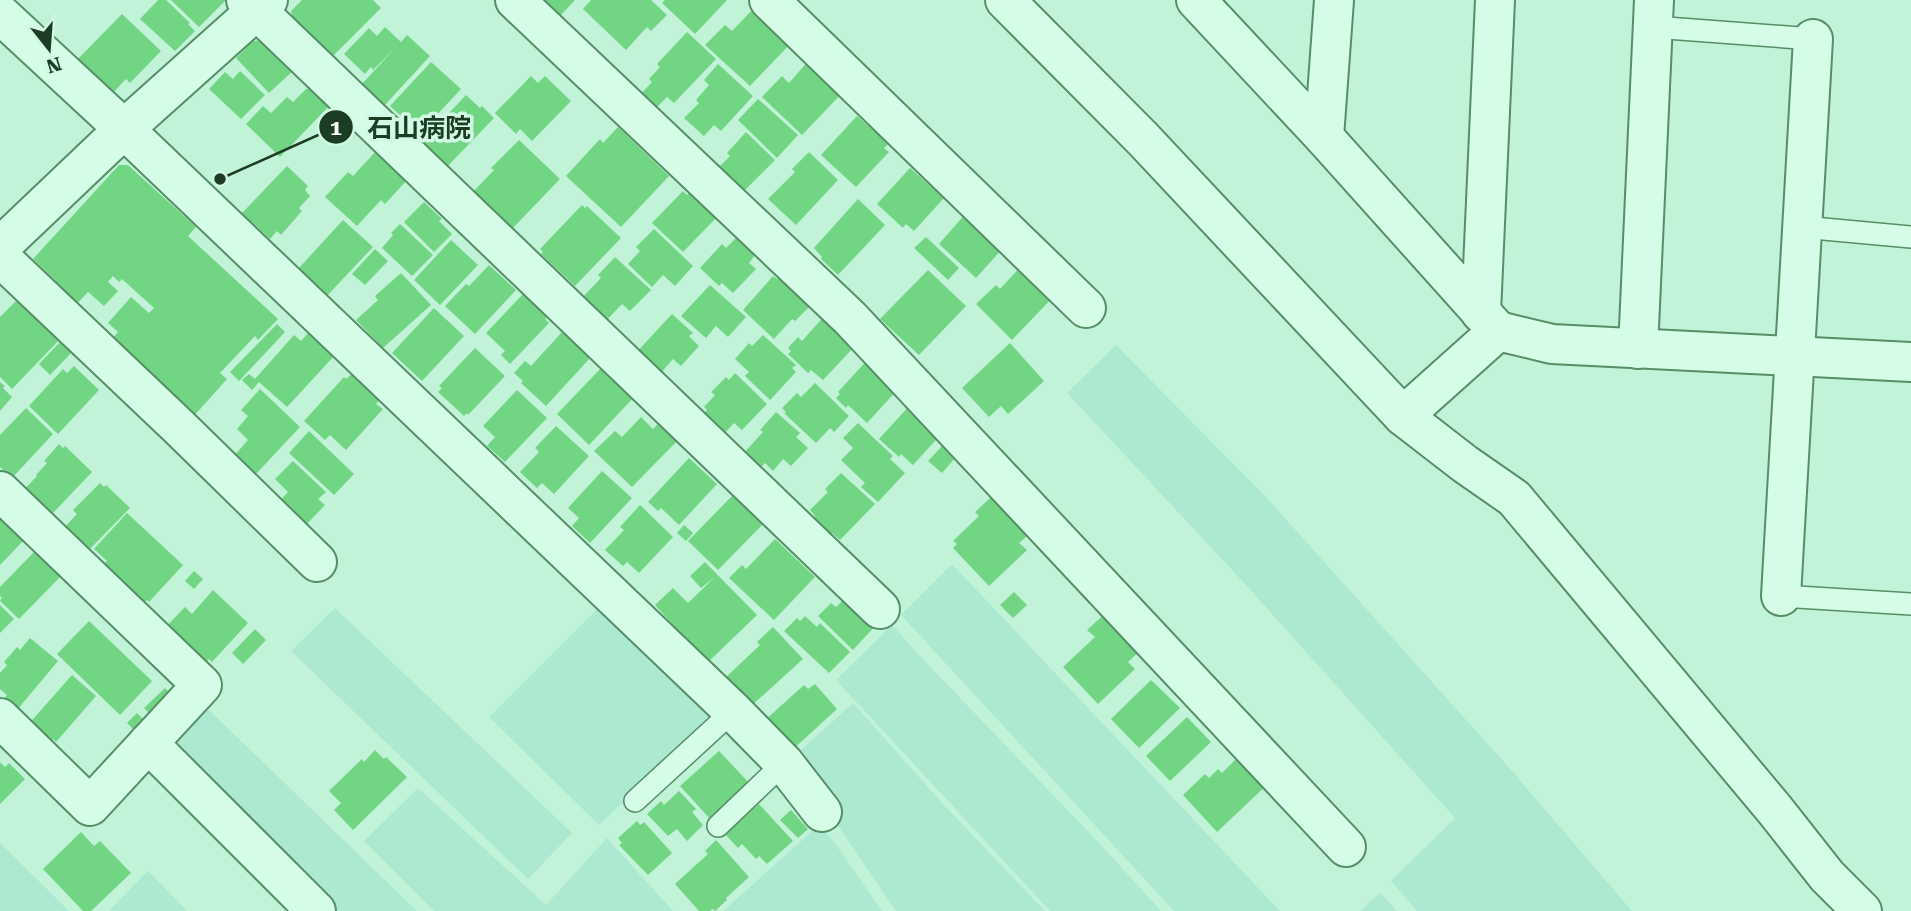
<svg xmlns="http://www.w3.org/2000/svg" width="1911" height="911" font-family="'Roboto Serif','Noto Sans JP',serif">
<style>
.farmland{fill:#ade9d1}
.building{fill:#72d584}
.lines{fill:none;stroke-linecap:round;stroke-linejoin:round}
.service-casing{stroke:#568e66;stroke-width:24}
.minor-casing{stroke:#568e66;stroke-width:42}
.tertiary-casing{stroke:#568e66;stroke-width:42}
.service{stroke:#d5fce7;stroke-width:21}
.minor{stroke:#d5fce7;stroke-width:38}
.tertiary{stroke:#d5fce7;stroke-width:38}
.leader{fill:none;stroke:#1c3c24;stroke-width:2.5}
.callout-dot{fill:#1c3c24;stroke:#d1f9e4;stroke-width:2.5}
.mark-label{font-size:21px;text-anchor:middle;font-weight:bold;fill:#fff}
.callout-label{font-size:26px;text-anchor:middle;font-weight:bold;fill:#1c3c24;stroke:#d1f9e4;stroke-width:7;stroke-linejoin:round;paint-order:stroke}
</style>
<rect width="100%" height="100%" fill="#c1f3d8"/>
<g class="farmland">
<polygon points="1116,345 1265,496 1512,771 1632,911 1417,911 1391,881 1455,818 1246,585 1067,393"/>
<polygon points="952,564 1280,911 1174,911 901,615"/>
<polygon points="600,606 717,713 599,825 489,717"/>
<polygon points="335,608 572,833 528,879 291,651"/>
<polygon points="892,625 920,656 1102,846 1161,911 1050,911 836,680"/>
<polygon points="853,703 943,804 1045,911 896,911 815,792 793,757"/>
<polygon points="208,709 417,911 334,911 169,750"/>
<polygon points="418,788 546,905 607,838 673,911 434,911 364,841"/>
<polygon points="819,825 832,839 882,911 723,911"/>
<polygon points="0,843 69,911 0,911"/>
<polygon points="148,871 187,911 109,911"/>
<polygon points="1380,893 1397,911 1360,911"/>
</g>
<g class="building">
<polygon points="158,0 166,0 190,23 188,24 195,31 175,51 140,19"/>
<polygon points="171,0 226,0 199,27"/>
<polygon points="302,0 373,0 381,8 328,61 294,27 291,11"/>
<polygon points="537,0 575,0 557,19"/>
<polygon points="591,0 651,0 667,15 651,31 647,27 626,50 583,9"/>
<polygon points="665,0 727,0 695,34 662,3"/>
<polygon points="754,8 791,43 750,86 705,45 725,25 732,31"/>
<polygon points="122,14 161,51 130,83 126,79 108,98 73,64"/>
<polygon points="385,27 401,42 407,35 430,56 384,106 361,85 396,47 373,70 371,67 365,74 344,54 369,28 377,36"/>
<polygon points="687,32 716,59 674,103 667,97 654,110 639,96 652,82 649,79 660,67 657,64"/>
<polygon points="267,40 295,69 269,93 236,58 253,41"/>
<polygon points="811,58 845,90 802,135 762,97 782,76 789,83"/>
<polygon points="431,62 461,89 420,133 390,106"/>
<polygon points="718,64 753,96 721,131 714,125 704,136 684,118 699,103 696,100 709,85 704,80"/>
<polygon points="240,71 265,95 241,119 209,89 225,72 233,79"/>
<polygon points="531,76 538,83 545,76 571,101 532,141 520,129 516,134 495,113"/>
<polygon points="314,88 331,104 280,157 246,124 263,106 271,113 287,97 293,102 306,89"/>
<polygon points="466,95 480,108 482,106 494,118 443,171 419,145"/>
<polygon points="758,99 798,135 777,158 738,120"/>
<polygon points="857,116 875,132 881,131 891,141 884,148 889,152 856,187 821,155"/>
<polygon points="618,127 669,176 621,227 566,176 600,139 603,143"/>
<polygon points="746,132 775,160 743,192 718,168 730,156 727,153"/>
<polygon points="519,140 560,179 511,230 472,193 494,170 491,168"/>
<polygon points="378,149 409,178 385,204 381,200 357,226 325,197 348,172 353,176"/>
<polygon points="809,152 838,180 796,225 768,199 795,172 792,169"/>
<polygon points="119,165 128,165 196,227 188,236 278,319 258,340 255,336 220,373 227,379 193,417 110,341 118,332 108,323 131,297 149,313 154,308 122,279 119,282 113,276 108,282 118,291 104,306 88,292 74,307 50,285 55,280 33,259"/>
<polygon points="287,166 308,186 305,190 310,196 299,208 302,211 281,235 277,231 270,239 242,213"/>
<polygon points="910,168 944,198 914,231 906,224 903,228 877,204"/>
<polygon points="693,190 711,206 708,210 716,218 683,252 652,223 683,191 687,195"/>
<polygon points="858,199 885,225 838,275 821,259 822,257 814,248"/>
<polygon points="424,202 442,219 439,221 452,234 434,252 404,222"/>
<polygon points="582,205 585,208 587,206 621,238 575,286 541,254 543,252 540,249"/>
<polygon points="968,211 1004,247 976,278 939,244"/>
<polygon points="343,220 373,247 323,300 307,285 312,280 299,268"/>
<polygon points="400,224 433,255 412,276 382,248 393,235 391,233"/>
<polygon points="654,229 693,266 675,286 663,275 652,287 628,264 640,251 636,247"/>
<polygon points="740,234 758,251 749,263 756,269 733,293 722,283 719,286 700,268 722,244 726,248"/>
<polygon points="926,237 959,268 948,280 914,248"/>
<polygon points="451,240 478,265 440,305 414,280"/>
<polygon points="375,249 388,261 365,285 352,274"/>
<polygon points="615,257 651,290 630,311 622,304 604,323 580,300 601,278 598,275"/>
<polygon points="1025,262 1057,293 1012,340 976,304 996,285 1000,289"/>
<polygon points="489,265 516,290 475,334 445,306 466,284 469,286"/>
<polygon points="928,270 966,306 919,355 880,319"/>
<polygon points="401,273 431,305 383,348 356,320 378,300 375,296"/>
<polygon points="773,276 777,279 779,277 810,306 795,321 792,319 774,339 743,310"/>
<polygon points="710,285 746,317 728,337 716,326 706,338 681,316"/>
<polygon points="524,293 549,315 545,319 549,323 510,364 501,355 505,351 486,333"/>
<polygon points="18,299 60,339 12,389 0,377 0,317"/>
<polygon points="434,308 464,336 422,381 392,353"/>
<polygon points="672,314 693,333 689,336 699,346 681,366 673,359 659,375 635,354"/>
<polygon points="826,314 854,347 823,380 811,370 808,373 788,354 791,351 788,348 798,337 802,341"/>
<polygon points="277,324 285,332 239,381 230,372"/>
<polygon points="310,331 336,354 287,407 259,382 252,390 242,380 249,374 255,379 294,335 301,341"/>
<polygon points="562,332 590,358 546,406 521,383 523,381 514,373 525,361 531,366"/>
<polygon points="763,335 796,365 792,368 796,372 770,400 745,376 749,372 735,359 749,343 752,346"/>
<polygon points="61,341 73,351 50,375 39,364"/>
<polygon points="1010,343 1044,381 1008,414 1001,406 989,417 962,388"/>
<polygon points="475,348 505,376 468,415 467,413 464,416 438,392 442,388 439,386"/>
<polygon points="870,357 899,388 867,423 848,405 846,408 836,398 840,394 838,392"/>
<polygon points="604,365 636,395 589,445 557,414"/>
<polygon points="74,366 99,390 58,434 29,406 63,369 67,373"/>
<polygon points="353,373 381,398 376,404 383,409 346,450 330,435 325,440 304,421 344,377 346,379"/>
<polygon points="735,373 767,404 742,430 734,423 722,436 701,416 707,410 704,407 715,395 711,392 726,377 729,380"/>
<polygon points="0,382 5,386 3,388 12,397 0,411"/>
<polygon points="815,383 849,416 834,432 830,428 816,443 784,413 786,412 782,408 797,393 801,397"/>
<polygon points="260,389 300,427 255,475 234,456 248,440 237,429 248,416 241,410"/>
<polygon points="517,390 547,418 505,462 487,446 495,437 483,426"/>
<polygon points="911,404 945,430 913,465 901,454 899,457 879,439"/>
<polygon points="26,408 53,434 12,478 0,467 0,435"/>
<polygon points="776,412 800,433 796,437 808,448 791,466 783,459 773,471 765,463 761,467 755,461 752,464 742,455 763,432 760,430"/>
<polygon points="641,417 653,429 660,422 679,439 632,487 594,451 615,431 622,437"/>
<polygon points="858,423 893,456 890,459 905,473 878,502 861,487 865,483 841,460 853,448 843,438"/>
<polygon points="556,426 589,456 554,494 542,483 537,488 520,472 539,452 535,448"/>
<polygon points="309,431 354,474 334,495 289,453"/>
<polygon points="59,444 63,448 65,446 92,472 53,513 48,509 43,514 21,493 37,476 36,475 47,463 44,461"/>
<polygon points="943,445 956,457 942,473 928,461"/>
<polygon points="689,458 717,484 679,525 661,508 658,511 648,502"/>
<polygon points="293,461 326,492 318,499 325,505 303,528 277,504 288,492 275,479"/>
<polygon points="602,471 632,498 590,543 572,526 579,518 568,508"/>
<polygon points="841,473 875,504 840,540 832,533 828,538 810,521 815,516 810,510 828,492 825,489"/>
<polygon points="100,483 104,487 106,485 130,508 84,555 60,532 77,514 73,510"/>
<polygon points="999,490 1036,528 1019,543 1027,550 989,586 953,548 957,544 953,541 979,516 975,512"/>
<polygon points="733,495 763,524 718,570 688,541"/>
<polygon points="640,505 673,537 639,573 627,562 623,566 605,550 624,530 620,527"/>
<polygon points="127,513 183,565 149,602 147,600 143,604 102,565 107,561 94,549"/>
<polygon points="0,517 24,540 0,565"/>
<polygon points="684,525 693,533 686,541 677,533"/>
<polygon points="775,539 815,577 774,620 729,578 742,565 746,569"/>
<polygon points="42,551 64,573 19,619 0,601 2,598 0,596 0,587 34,552 37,556"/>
<polygon points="705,562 757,615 705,665 672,630 675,627 655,605 673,588 688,603 715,577 701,588 690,576"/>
<polygon points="194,571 203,579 194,589 185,581"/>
<polygon points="213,590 248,623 212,662 209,659 202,666 163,630 185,607 192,614"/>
<polygon points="1014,592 1027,605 1013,618 1000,605"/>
<polygon points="848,595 878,623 853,650 818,616 831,603 836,607"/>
<polygon points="0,605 14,619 0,633"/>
<polygon points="1109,610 1144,647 1128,662 1135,669 1098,704 1063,667 1095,637 1087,630"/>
<polygon points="805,616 817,627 820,623 850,652 829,673 784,631 797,618 800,621"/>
<polygon points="89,621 152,681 120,715 57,654"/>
<polygon points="773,627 803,659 750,707 724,679 760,645 757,642"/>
<polygon points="255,629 266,640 243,664 232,653"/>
<polygon points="30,638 58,661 17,710 4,699 7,695 0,689 0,673 7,665 4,662 17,647 20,650"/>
<polygon points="72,675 96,696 56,742 53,739 48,744 27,726"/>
<polygon points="1151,680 1180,708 1139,748 1111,719"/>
<polygon points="815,684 837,709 791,751 764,721 804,685 808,689"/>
<polygon points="165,688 176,699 155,719 144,708"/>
<polygon points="137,713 148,724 138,734 127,723"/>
<polygon points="1187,717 1211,742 1170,781 1146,756"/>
<polygon points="375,750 384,759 386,757 407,777 353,830 334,810 341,803 329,791 362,759 364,762"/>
<polygon points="719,751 751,785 712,821 680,786"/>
<polygon points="1236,759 1243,767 1250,760 1270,782 1217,832 1183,795 1205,774 1209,778 1218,769 1222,773"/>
<polygon points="0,762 5,767 9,763 25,779 0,804"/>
<polygon points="679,791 696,809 692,812 703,825 687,841 677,829 668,836 647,814 661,801 664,805"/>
<polygon points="759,804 793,841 767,864 759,856 756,859 742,844 738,848 725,834"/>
<polygon points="791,810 808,829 798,838 780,820"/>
<polygon points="637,821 640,825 644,822 672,853 648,875 619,845 622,843 618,838"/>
<polygon points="81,832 94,846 100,841 131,873 91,911 83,911 43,869"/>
<polygon points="716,840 749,877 726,898 727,900 715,911 713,909 710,911 699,911 675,884 708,854 705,851"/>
</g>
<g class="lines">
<defs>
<g id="service">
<polyline points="1653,27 1813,39"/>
<polyline points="1802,227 1911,237"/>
<polyline points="1781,596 1911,604"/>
<polyline points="635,801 733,711"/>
<polyline points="718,826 784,763"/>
</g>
<g id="minor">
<polyline points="246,0 880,609"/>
<polyline points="515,0 850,318 1346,847"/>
<polyline points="769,0 1086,308"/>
<polyline points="1005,0 1143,139 1403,416 1465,464 1514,498 1775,810 1827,876 1862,911"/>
<polyline points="1196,0 1324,137 1498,331"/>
<polyline points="0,14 124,129 733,711 784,763 822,812"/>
<polyline points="1324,137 1334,0"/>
<polyline points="0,257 179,427 317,562"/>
<polyline points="1481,313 1495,0"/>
<polyline points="1638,349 1654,0"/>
<polyline points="1403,416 1498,331 1552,344 1911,362"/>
<polyline points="0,491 202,685 90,806 0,718"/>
<polyline points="1781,596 1813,39"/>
<polyline points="148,743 316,911"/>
</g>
<polyline id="tertiary" points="0,247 124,129 268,0"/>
</defs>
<use href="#service" class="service-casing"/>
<use href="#minor" class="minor-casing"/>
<use href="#tertiary" class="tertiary-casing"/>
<use href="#service" class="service"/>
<use href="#minor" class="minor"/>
<use href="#tertiary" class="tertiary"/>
</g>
<path class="leader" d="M220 179L336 127"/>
<g class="callout-dot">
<circle cx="220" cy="179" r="7"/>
<circle cx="336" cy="127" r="18"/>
</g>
<g class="mark-label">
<text x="336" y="135">1</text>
</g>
<g class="callout-label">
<text x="419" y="137">石山病院</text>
</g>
<g transform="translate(49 49) rotate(163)" stroke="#d1f9e4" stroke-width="5" paint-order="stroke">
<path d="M0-5L12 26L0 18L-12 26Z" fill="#1c3c24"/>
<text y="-10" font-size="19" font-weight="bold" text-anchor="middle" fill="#1c3c24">N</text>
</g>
</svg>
